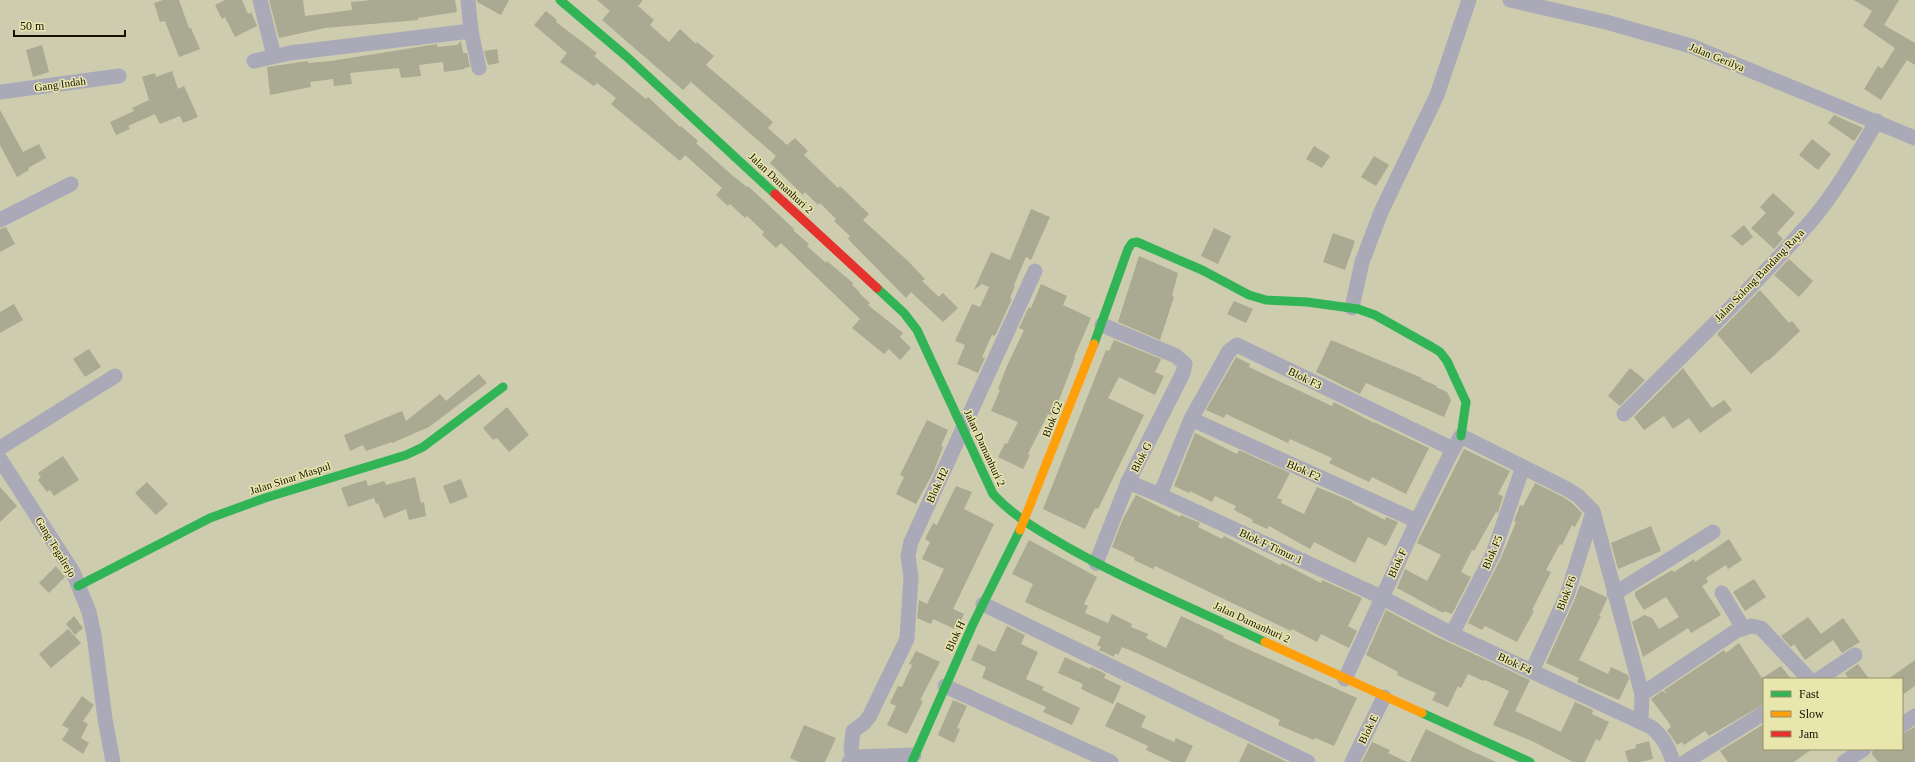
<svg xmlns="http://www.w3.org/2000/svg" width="1915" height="762" font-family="Georgia,serif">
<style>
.building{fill:#aaa991}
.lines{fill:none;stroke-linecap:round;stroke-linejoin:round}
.street{stroke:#aaa9b8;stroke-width:15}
.fast{stroke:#30b455;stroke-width:9}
.slow{stroke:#ff9f0a;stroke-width:9}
.jam{stroke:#e5322d;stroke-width:9}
.labels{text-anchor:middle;stroke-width:3;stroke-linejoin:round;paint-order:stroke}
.street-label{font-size:11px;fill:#141201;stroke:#e8e5ad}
</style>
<rect width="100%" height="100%" fill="#cdccae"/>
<g class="building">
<polygon points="163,0 179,0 189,28 191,28 200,49 179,57 165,21 160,22 154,3"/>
<polygon points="225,0 242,0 248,14 251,12 257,26 235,37 225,17 222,19 215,5"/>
<polygon points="269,0 303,0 305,16 352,10 351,2 372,0 455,0 457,12 418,18 418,20 325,28 279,38"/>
<polygon points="477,0 509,0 501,15 477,2"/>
<polygon points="597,0 643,0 638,6 654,20 650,25 669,42 680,29 696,44 697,42 714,56 706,65 773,122 768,128 787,145 795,138 808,151 804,155 838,188 840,186 869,214 863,220 909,262 925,279 922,281 939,297 943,293 958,308 943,322 911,292 906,298 848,239 850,236 834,221 836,219 820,203 818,205 805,192 803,195 770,163 776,156 691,82 683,90 602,20 610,11"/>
<polygon points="1854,0 1899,0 1884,25 1915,43 1915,65 1907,60 1881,100 1864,89 1878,66 1882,69 1895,48 1863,26 1872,11"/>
<polygon points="546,11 557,20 556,22 597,53 594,56 646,99 648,97 680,127 681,126 698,141 696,143 733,176 747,187 748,186 794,229 793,230 809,244 807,246 826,263 827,261 853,283 852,285 860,292 859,293 870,303 868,305 903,333 900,337 911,348 900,360 889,349 884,354 852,328 860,319 781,243 776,248 762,235 764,232 747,216 745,218 730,204 728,206 716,195 722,188 685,155 680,161 611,104 616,98 597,83 594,86 560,62 567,53 534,25"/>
<polygon points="461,41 463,53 467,53 470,67 464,68 465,69 444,72 443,62 419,65 421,76 401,78 399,68 350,73 352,84 334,86 333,79 310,82 311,87 270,95 267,67 308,61 308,63 331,61 437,44 437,47 457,45"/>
<polygon points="42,45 49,72 33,77 26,50"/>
<polygon points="497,49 499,63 488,65 484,51"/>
<polygon points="172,71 178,89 184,86 198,117 183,123 180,116 160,124 155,114 128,126 130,129 116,135 110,122 134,111 132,108 149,100 142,77 155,73 156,77"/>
<polygon points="0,110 23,152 39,144 46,158 28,168 29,170 17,177 0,145"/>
<polygon points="1834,115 1863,128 1854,141 1828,123"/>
<polygon points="1812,139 1831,154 1818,170 1799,155"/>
<polygon points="1314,146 1330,156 1322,168 1306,159"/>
<polygon points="1374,156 1389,165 1376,186 1361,177"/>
<polygon points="1773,193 1795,213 1777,233 1783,239 1774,249 1751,228 1766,213 1760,207"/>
<polygon points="1031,209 1050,217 1031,260 1026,257 1014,285 1015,286 1010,298 1012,299 995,336 992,335 982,357 985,358 978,373 957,364 965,345 955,341 972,304 980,307 989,287 982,284 974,290 991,252 1010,260"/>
<polygon points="1744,225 1753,237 1742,246 1731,236"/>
<polygon points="6,227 15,244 0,252 0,229"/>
<polygon points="1214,228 1231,236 1218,264 1201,256"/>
<polygon points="1333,233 1355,241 1345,270 1323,262"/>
<polygon points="1139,256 1178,273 1172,296 1174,297 1160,340 1118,322"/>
<polygon points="1789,259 1813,281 1799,297 1774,275"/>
<polygon points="1041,284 1067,296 1063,305 1091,318 1074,357 1075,358 1053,416 1048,414 1028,454 1030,455 1023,469 998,457 1005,443 1007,444 1018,422 991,411 1000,390 998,389 1007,366 1024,330 1019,328 1029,307 1031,308"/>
<polygon points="1760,290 1789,323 1792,321 1800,331 1768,361 1767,360 1751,374 1717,334"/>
<polygon points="1234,301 1253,309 1246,323 1227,314"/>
<polygon points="14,304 23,320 0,333 0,312"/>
<polygon points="1114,340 1161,359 1155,372 1164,376 1155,395 1119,377 1108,398 1144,415 1098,509 1095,508 1085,529 1043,509 1106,350 1109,351"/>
<polygon points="1331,340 1422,378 1421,379 1437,386 1436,387 1447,392 1451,400 1444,417 1366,383 1360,394 1316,372"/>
<polygon points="89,349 101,367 85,377 73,359"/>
<polygon points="1236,357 1250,364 1249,367 1270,377 1332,406 1334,402 1374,423 1374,422 1429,448 1406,494 1372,477 1369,482 1329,463 1332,458 1290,439 1288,443 1226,414 1224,418 1206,410"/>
<polygon points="1630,368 1645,380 1620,406 1608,396"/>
<polygon points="1683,368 1712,408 1724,400 1732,410 1700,433 1689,418 1673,429 1664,416 1644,430 1634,417"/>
<polygon points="479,374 487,383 429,427 392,443 392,442 366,451 363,445 350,451 344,435 402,411 406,421 440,394 446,401"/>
<polygon points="507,407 529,435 509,452 497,438 493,440 483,428"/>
<polygon points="927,420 948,430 941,446 943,447 933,473 916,504 896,494 904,477 900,475"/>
<polygon points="1195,433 1237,454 1239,450 1290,473 1277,498 1282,500 1281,503 1304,514 1317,487 1353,502 1352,503 1385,520 1386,517 1398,522 1386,546 1368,537 1355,563 1314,542 1310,549 1269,526 1267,529 1252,522 1253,520 1234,510 1236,506 1215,496 1212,502 1190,491 1189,493 1174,486"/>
<polygon points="1464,449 1510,471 1498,494 1503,496 1498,513 1496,512 1474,551 1472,550 1461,572 1471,577 1452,614 1444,611 1443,613 1397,588 1405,569 1427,581 1441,555 1417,543"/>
<polygon points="63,456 79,480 54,496 50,490 47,492 38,480 41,477 38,473"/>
<polygon points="415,477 421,503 424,502 426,516 409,520 406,509 384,518 378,503 376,504 374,498 348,507 341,488 366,480 368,486 384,481 386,485"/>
<polygon points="461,479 468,497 450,504 443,486"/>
<polygon points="147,482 168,504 156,515 135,493"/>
<polygon points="1535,483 1563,497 1572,503 1582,513 1575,527 1572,525 1562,545 1560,544 1546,570 1551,572 1532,610 1534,611 1517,642 1485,626 1482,630 1468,623 1501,558 1516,522 1514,521 1520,505 1523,506"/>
<polygon points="956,486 972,492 964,509 994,524 953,609 964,614 957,630 933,619 931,624 917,618 919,600 927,604 944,569 922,559 930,542 925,539 933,523 937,525"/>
<polygon points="0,487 17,506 0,522"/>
<polygon points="1136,495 1180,517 1181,515 1200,523 1198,527 1222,539 1224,536 1280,565 1282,563 1321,583 1322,580 1362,598 1348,626 1357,631 1349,648 1321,634 1317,642 1292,629 1291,631 1155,566 1153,569 1134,560 1135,558 1112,547 1123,519"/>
<polygon points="1651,526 1661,551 1618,569 1611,543"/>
<polygon points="1729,539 1742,560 1728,569 1726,565 1706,578 1708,582 1702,586 1721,615 1691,633 1688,628 1643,657 1632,622 1644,615 1652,618 1659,629 1679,617 1666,597 1644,610 1635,596 1635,592 1672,570 1674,572 1694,559 1695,562"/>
<polygon points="1029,540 1097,577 1084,604 1088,606 1085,613 1108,623 1112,614 1132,624 1131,627 1148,634 1146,638 1166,648 1181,616 1224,636 1223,638 1357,698 1334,746 1315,738 1314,740 1278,725 1280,720 1139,654 1122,647 1118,655 1115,653 1114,657 1099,650 1101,647 1097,645 1101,637 1025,602 1033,584 1012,574"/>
<polygon points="56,566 65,577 49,593 39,583"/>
<polygon points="1754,579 1766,597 1745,611 1733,592"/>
<polygon points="1580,585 1606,597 1607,599 1599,616 1601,616 1579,660 1608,674 1611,667 1628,675 1629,679 1619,700 1577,682 1579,678 1546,663 1575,599"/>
<polygon points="1386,610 1435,636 1530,680 1515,711 1561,732 1575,702 1593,710 1592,714 1609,722 1600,741 1596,739 1585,762 1573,762 1532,741 1493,725 1509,691 1485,680 1484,681 1468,674 1461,688 1458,686 1448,707 1432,700 1436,693 1397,675 1398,672 1366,655"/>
<polygon points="74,616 83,628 75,635 66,624"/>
<polygon points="1808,617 1821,634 1843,618 1860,642 1842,653 1833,640 1805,660 1794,644 1791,647 1781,636"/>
<polygon points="1007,626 1025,635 1021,644 1038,652 1026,679 1044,687 1042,690 1080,708 1072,725 1043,712 1046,707 982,678 986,667 971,660 978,644 995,652"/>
<polygon points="68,629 81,643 51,668 39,654"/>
<polygon points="1739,643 1762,678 1781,666 1791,679 1763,679 1764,704 1709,736 1705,731 1684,745 1682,742 1677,745 1667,730 1671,727 1669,723 1651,699 1662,691 1666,693 1664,690 1724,650 1726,653"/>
<polygon points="916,651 940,662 920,700 923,701 907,734 887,725 896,706 890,703 898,686 902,687 912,665 909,664"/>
<polygon points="1065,657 1090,669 1091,667 1106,674 1104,678 1121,686 1113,704 1081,689 1083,684 1058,673"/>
<polygon points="1915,660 1915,686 1902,695 1902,679 1888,679"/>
<polygon points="1858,664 1869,679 1849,679 1845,673"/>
<polygon points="82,696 94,705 83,721 88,724 81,738 89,743 83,754 62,740 69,729 62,725"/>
<polygon points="953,700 967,706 957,728 960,729 954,743 938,735"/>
<polygon points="1117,702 1146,716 1141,727 1174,742 1176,738 1193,746 1185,762 1172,762 1146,750 1148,746 1105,726"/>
<polygon points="1764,724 1764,749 1812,749 1794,762 1728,762 1720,751"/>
<polygon points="804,725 836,738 825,762 799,762 790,758"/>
<polygon points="1915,727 1915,762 1878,762 1872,754 1873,749 1902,749 1902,734"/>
<polygon points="1426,729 1465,748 1496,762 1410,762"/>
<polygon points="1649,741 1653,759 1640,762 1628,762 1625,751 1636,748 1635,745"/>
<polygon points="1372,742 1390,750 1388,753 1407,762 1362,762"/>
<polygon points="1248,743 1287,762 1239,762"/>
</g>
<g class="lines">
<g class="street">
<polyline points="260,0 274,56"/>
<polyline points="1510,0 1606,22 1691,46 1915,138"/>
<polyline points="471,31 479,68"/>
<polyline points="254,61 290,53 471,31 468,0"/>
<polyline points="0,92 119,76"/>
<polyline points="0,220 71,184"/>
<polyline points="1352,308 1362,262 1381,212 1437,95 1469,0"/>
<path d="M1624 414C1687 351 1753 288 1812 220 1837 190 1857 155 1877 121"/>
<polyline points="1191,419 1417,521"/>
<polyline points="0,448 115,376"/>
<polyline points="0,459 73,572 89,612 94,635 105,719 113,762"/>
<path d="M1128 482 1160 495 1381 597 1452 634 1651 727C1663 736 1669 748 1673 762"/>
<polyline points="1160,495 1191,419 1229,351 1237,345 1453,449"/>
<polyline points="1096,563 1128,482 1183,373 1185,364 1176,356 1102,325"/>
<polyline points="1722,593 1743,628"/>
<polyline points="1614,594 1713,532"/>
<polyline points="983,604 1308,762"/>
<polyline points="1452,634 1493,554 1523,467"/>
<polyline points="1532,671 1567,595 1593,512"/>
<polyline points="1345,679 1417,521 1453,449 1461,436 1567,489 1578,496 1593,511 1642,694 1641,722"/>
<polyline points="1819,679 1855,655"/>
<polyline points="945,686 1111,762"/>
<polyline points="1642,694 1736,631 1751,626 1761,628 1809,679"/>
<polyline points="1902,725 1915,716"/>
<polyline points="854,757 851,750 853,731 864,723 869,717 907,639 911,577 908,556 911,542 1035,271"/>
<polyline points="849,762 854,757 914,755"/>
<polyline points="1352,762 1384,697"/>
<polyline points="1685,762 1764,713"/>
<polyline points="1844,762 1864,749"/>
</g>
<g class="fast">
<polyline points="560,0 627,57 775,194"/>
<path d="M877 288 904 313 917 330 993 494C1014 517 1040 531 1067 547 1131 583 1199 611 1265 642"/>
<polyline points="1094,344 1128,249 1132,243 1137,242 1202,270 1249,295 1266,300 1307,302 1358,309 1375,315 1432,347 1440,352 1447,361 1466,402 1461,436"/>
<polyline points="78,586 210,518 265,498 406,455 423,447 503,387"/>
<polyline points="1422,713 1530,762"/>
<polyline points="912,762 973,624 1020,530"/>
</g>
<g class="slow">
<polyline points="1020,530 1094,344"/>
<polyline points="1265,642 1422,713"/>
</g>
<polyline class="jam" points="775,194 877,288"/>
</g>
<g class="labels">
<g class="street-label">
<text transform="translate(1717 57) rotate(22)" y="4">Jalan Gerilya</text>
<text transform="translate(60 84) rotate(-8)" y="4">Gang Indah</text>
<text transform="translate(781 183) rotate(43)" y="4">Jalan Damanhuri 2</text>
<text transform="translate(1759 275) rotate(-46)" y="4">Jalan Solong Bandang Raya</text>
<text transform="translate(1305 378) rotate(26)" y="4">Blok F3</text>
<text transform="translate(1052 419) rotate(-69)" y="4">Blok G2</text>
<text transform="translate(985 448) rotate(65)" y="4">Jalan Damanhuri 2</text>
<text transform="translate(1141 457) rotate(-63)" y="4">Blok G</text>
<text transform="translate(1304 470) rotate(24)" y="4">Blok F2</text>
<text transform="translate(290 478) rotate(-18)" y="4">Jalan Sinar Maspul</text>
<text transform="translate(937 485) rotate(-65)" y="4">Blok H2</text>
<text transform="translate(1271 546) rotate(25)" y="4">Blok F Timur 1</text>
<text transform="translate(56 547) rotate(59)" y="4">Gang Tegalrejo</text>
<text transform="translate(1492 552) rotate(-67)" y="4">Blok F5</text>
<text transform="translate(1397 563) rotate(-65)" y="4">Blok F</text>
<text transform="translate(1566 593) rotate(-69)" y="4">Blok F6</text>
<text transform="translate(1252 622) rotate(25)" y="4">Jalan Damanhuri 2</text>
<text transform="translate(955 636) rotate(-65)" y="4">Blok H</text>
<text transform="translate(1515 663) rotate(25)" y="4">Blok F4</text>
<text transform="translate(1368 729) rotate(-64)" y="4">Blok E</text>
</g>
</g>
<rect x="1763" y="678" width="140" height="72" fill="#e8e5ad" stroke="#939168"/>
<rect x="1771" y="691" width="20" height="6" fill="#30b455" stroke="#939168"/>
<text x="1799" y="698" font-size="12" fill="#141201">Fast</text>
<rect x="1771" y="711" width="20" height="6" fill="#ff9f0a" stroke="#939168"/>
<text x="1799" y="718" font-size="12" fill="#141201">Slow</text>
<rect x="1771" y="731" width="20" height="6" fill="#e5322d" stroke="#939168"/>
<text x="1799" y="738" font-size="12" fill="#141201">Jam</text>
<path d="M14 30v6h111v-6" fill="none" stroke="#141201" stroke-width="2"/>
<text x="20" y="30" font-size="12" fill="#141201" stroke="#e8e5ad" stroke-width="3" paint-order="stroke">50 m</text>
</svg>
